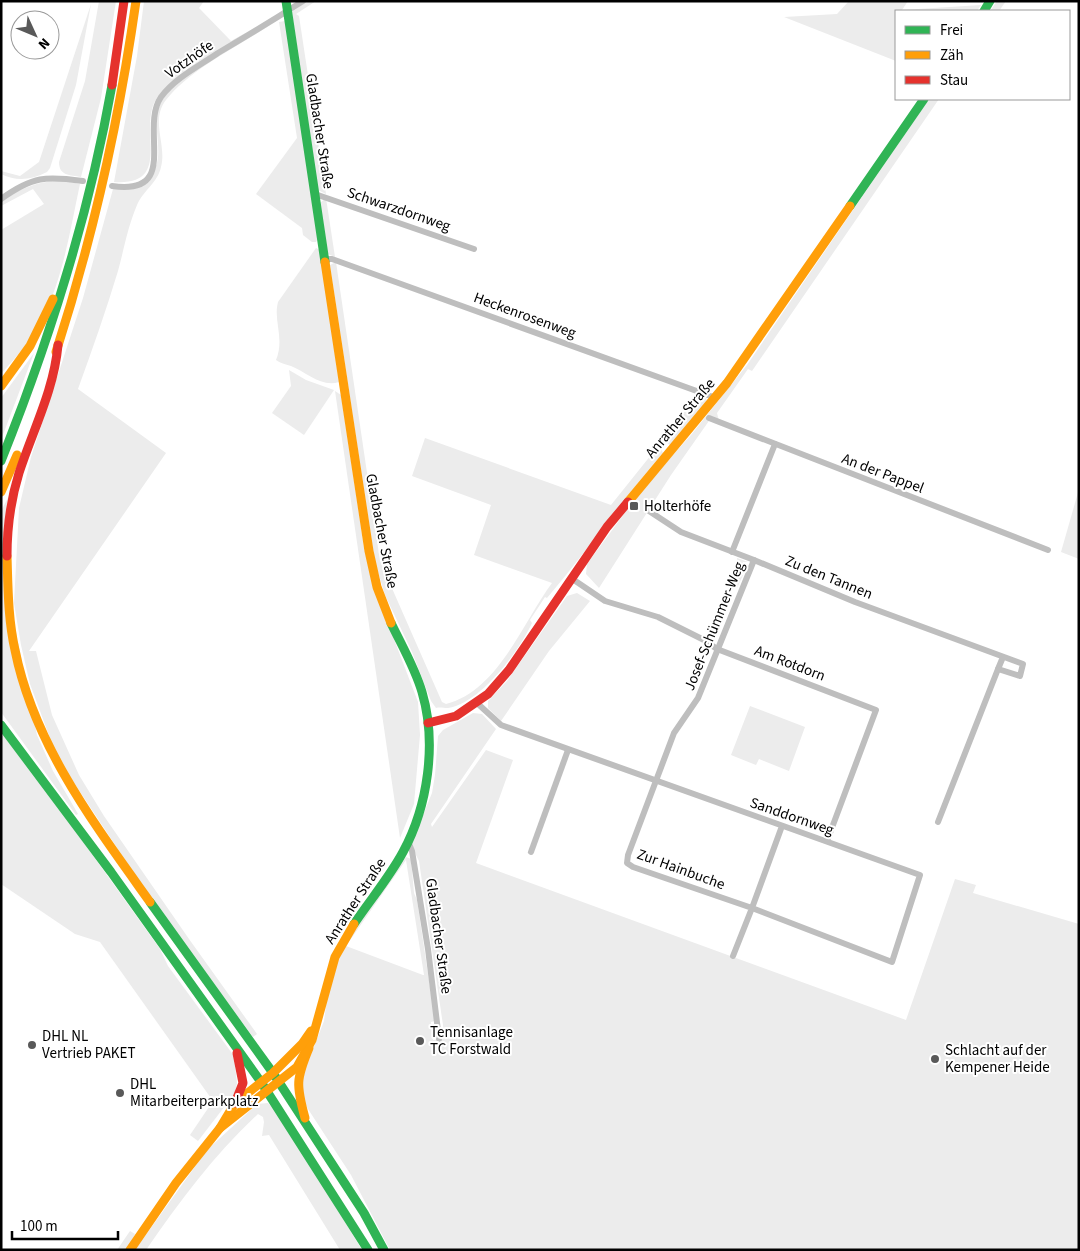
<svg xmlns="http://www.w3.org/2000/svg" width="1080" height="1251" font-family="'Source Sans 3',sans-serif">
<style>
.green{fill:#ececec;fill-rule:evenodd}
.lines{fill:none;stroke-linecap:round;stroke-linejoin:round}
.street{stroke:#bebebe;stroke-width:6}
.fast{stroke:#30b455;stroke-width:9}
.slow{stroke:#ff9f0a;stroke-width:9}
.jam{stroke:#e5322d;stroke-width:9}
.poi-dot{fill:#595959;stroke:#fff;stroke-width:2}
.labels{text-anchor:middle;stroke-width:4;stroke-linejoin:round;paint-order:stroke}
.street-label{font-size:15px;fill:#000;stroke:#fff}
.poi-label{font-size:15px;fill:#000;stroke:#fff;text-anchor:start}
</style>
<rect width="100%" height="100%" fill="#fff"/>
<g class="green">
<path d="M99 1H116L101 98 81 177C70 175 59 176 59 162L85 81Z"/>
<path d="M144 1H204L199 8 231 41 247 32C224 47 202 62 180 79 174 83 164 89 159 95 134 125 177 186 114 182L137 56Z"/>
<polygon points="307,1 316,1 296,14 299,16 326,194 318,190 292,12"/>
<polygon points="849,1 908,1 902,10 981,5 977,11 896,11 896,61 784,17 837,14"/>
<polygon points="997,1 1006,1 999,11 990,11"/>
<path d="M91 4 76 85 50 168 47 172C31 180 17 182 1 174V171L20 176 39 162Z"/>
<polygon points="285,21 318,238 316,242 312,242 303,235 302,228 256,194 297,138 279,22"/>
<path d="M270 25C237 47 190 69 166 100 150 120 167 145 161 167 158 182 143 191 137 205 128 226 124 249 118 271 106 311 92 350 78 389L166 453 29 651H36L52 715 79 775 104 816 189 939 257 1034 253 1037 143 887 57 757 30 684 21 645 14 603 19 508 31 457 83 298 113 189C124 189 131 187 141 182 175 164 145 127 163 99 181 71 241 42 270 25Z"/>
<polygon points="929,99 939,99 752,371 748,369 717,413 719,421 711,418 671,475 599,588 586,574 587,564 644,487 691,435 747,365"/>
<path d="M59 180 80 184C69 235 61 294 31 338 22 351 11 362 1 374V230L44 204 33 189 1 206V202C20 188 35 183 59 180Z"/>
<polygon points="326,198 335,257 328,254 320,203"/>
<path d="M316 248 320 250 339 382C322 388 306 372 291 366 285 364 280 363 276 360 285 338 273 321 278 302Z"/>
<path d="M336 262 380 561 442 702 446 704C498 691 523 622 552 583L474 555 491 505 412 476 425 438 611 505 659 445 663 453C622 500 587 551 547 598L545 597 530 620 532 623C519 651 481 703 448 708 443 708 440 707 436 708L431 701 412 652 385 595 375 562 330 265Z"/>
<polygon points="34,353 1,440 1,398"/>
<polygon points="289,370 306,380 334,390 304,435 272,413 291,386"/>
<polygon points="335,391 341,395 364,548 376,592 418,702 420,735 414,804 400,838"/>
<polygon points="698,394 706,397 707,403 670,445 663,440"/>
<polygon points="1079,489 1079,559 1061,552"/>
<polygon points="11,492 4,574 37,735 53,771 78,814 76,815 1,712 1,511"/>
<polygon points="737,558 748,562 743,562 738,573 743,575 737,588"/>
<polygon points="577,593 590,601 549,651 501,721 488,708 488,701 507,681 567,596"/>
<polygon points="750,706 805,727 789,771 759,759 756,765 731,755"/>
<path d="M473 713 482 714 496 729 431 824 432 827 486 750 513 760 476 863 906 1020 955 879 976 885 973 893 1079 924V1250H390L351 1175 308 1109 301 1096 300 1082 324 1021 328 991 336 964 344 946 406 857 411 859 414 893 417 900 435 1021 431 1022 433 1040 440 1039 444 1032 419 861 412 847V842L432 793 435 775 438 736 443 730ZM406 860 424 975H423L346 946Z"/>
<polygon points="5,733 160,949 168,966 234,1056 237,1083 235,1093 198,1141 190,1135 213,1101 100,942 75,934 1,884 1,737"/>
<path d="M268 1103 279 1114 362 1250H340L269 1135 262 1136 264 1122 263 1117 258 1114C214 1155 180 1201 146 1250H135L207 1150 257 1104Z"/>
<polygon points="130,1231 135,1234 127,1250 117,1250"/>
</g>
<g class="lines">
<g class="street">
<path d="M112 186C181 196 139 129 161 97 175 78 199 66 218 53 247 36 275 19 303 1"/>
<polyline points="315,194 474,249"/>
<path d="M1 199C33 176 46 176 83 181"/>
<polyline points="325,259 332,259 716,398"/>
<polyline points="709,418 1048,550"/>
<polyline points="649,511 681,532 754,560 855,602 1023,664 1020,676 998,669 1003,657"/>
<polyline points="732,552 775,444"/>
<polyline points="571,578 605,601 658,617 704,640 717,649 876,710 827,841"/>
<polyline points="477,703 501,725 920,875 892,962 752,908 782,826"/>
<polyline points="938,822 998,669"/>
<polyline points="408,841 412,851 428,949 439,1039"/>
<polyline points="531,852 568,750"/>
<polyline points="733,956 752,908 633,867 627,863 628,855 674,733 698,698 754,560"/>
</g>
<g class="fast">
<polyline points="286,1 325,262"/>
<polyline points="984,11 990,1"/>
<polyline points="850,206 924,99"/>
<path d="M1 461C50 339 89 215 112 85"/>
<polyline points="1,725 111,872 261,1082"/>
<polyline points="150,902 273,1073"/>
<path d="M354 924C370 900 389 878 403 852 428 806 437 743 422 692 415 668 402 646 391 623"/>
<polyline points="273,1073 364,1213 384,1250"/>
<polyline points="261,1082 368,1250"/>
</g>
<g class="slow">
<polyline points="325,262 369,551 377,587 391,623"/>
<path d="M56 352C93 237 119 121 136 1"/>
<polyline points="1,386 30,346 53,299"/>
<polyline points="1,492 17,455"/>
<polyline points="628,502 727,383 850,206"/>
<path d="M7 556C8 588 8 619 15 650 34 745 95 825 150 902"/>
<path d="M305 1118C296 1085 296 1079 309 1048"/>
<polyline points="220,1128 297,1067 312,1040 335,957 354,924"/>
<polyline points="130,1250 176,1183 220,1128 235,1103 273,1073 302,1044 311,1031"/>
</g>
<g class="jam">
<polyline points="112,85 124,1"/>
<path d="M7 556C7 528 11 499 19 473 33 430 54 390 58 345"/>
<polyline points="428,723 456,716 488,694 509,670 607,527 628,502"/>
<polyline points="235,1103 243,1083 237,1053"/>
</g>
</g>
<g class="poi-dot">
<rect x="629" y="501" width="10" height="10" rx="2.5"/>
<circle cx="420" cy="1041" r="5"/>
<circle cx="32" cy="1045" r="5"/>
<circle cx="935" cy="1059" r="5"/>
<circle cx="120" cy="1093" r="5"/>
</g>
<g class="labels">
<g class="street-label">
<text transform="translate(189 59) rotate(-35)" y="5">Votzhöfe</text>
<text transform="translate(320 131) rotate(81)" y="5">Gladbacher Straße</text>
<text transform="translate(399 209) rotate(19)" y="5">Schwarzdornweg</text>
<text transform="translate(525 315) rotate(20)" y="5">Heckenrosenweg</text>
<text transform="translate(680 418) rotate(-50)" y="5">Anrather Straße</text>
<text transform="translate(883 473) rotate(21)" y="5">An der Pappel</text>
<text transform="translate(382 531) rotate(79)" y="5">Gladbacher Straße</text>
<text transform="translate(829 577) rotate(22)" y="5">Zu den Tannen</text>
<text transform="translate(714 626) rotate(-68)" y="5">Josef-Schümmer-Weg</text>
<text transform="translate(790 663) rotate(21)" y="5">Am Rotdorn</text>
<text transform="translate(792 816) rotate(19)" y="5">Sanddornweg</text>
<text transform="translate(681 869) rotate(20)" y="5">Zur Hainbuche</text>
<text transform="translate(355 901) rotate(-57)" y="5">Anrather Straße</text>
<text transform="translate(439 936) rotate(82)" y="5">Gladbacher Straße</text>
</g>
<g class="poi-label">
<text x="644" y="511">Holterhöfe</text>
<text x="430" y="1037">Tennisanlage<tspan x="430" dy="17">TC Forstwald</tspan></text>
<text x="42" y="1041">DHL NL<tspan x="42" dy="17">Vertrieb PAKET</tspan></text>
<text x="945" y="1055">Schlacht auf der<tspan x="945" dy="17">Kempener Heide</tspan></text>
<text x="130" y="1089">DHL<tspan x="130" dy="17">Mitarbeiterparkplatz</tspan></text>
</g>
</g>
<rect width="1080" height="1251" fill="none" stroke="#000000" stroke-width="5"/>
<rect x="895" y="10" width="175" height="90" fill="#ffffff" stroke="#999999"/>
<rect x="905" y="26" width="25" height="8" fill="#30b455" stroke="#999999"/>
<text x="940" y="35" font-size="15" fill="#000000">Frei</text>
<rect x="905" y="51" width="25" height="8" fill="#ff9f0a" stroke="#999999"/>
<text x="940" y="60" font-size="15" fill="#000000">Zäh</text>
<rect x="905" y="76" width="25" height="8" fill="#e5322d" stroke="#999999"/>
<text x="940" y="85" font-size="15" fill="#000000">Stau</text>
<g transform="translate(35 35) rotate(134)"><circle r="24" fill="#ffffff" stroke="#999999"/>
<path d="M0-4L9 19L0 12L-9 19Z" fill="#595959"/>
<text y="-8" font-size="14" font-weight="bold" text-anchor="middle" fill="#000000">N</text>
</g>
<path d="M12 1231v8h106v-8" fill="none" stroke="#000000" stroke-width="2.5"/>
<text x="20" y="1231" font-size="15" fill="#000000" stroke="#ffffff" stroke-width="4" paint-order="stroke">100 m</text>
</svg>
